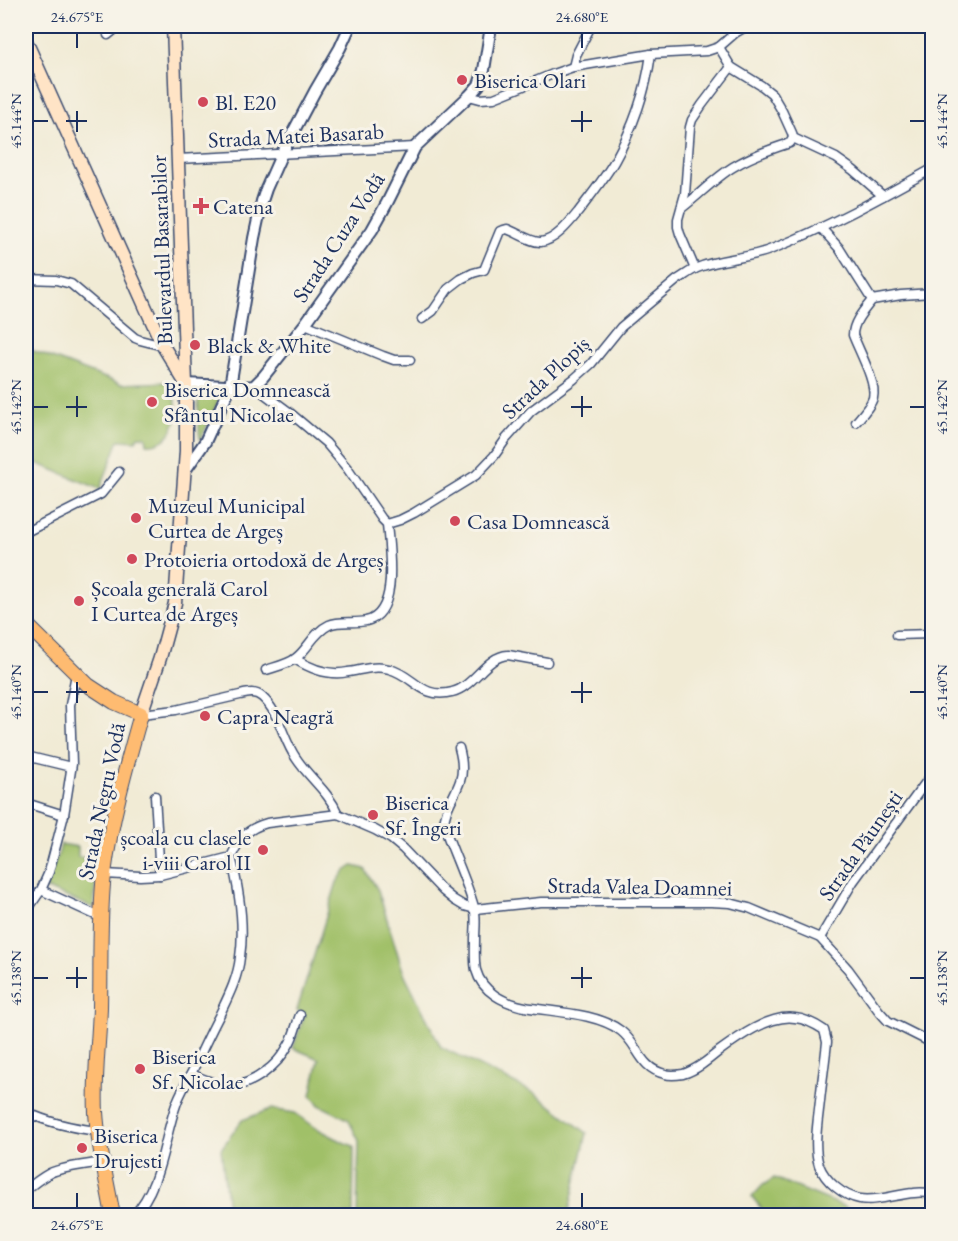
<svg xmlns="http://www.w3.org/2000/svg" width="958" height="1241" font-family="'EB Garamond',serif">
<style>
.green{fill:#a0c068;stroke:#5e7863;stroke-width:1.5}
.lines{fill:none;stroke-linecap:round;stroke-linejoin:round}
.minor-casing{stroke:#3b4b70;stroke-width:11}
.tertiary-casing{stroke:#3b4b70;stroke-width:14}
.secondary-casing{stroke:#3b4b70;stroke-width:15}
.primary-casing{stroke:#3b4b70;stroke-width:16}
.minor{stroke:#fff;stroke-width:8}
.tertiary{stroke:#fff;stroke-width:10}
.secondary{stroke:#ffe4c6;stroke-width:12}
.primary{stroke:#febb71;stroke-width:14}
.ticks{fill:none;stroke:#1b2f5e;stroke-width:2}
.poi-dot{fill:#d1495b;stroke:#f7f3e8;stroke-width:2}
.labels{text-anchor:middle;stroke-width:6;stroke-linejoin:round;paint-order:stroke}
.poi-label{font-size:22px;fill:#1b2f5e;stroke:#f7f3e8;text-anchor:start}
.street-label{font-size:22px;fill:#1b2f5e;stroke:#f7f3e8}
.neatline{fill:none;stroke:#1b2f5e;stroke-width:2}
.ticks-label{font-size:15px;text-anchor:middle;fill:#1b2f5e}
</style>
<rect width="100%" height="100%" fill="#f7f3e8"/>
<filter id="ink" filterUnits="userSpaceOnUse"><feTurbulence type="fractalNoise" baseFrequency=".0167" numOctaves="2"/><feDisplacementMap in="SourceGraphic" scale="12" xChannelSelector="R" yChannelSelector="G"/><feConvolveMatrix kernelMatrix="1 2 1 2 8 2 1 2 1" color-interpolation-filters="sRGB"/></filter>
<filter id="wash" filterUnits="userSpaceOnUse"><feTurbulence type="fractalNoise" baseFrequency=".008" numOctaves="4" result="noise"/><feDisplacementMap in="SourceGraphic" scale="24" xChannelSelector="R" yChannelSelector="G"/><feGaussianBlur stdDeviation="1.35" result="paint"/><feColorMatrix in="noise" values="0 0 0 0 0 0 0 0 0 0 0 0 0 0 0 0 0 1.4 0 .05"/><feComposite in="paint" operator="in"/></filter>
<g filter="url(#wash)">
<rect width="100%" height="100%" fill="#f1ebd5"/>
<g class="green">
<path d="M26 348 121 384 169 382 172 384C177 402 181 425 165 439 159 443 154 445 147 444L146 437 138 436 136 441 119 440 100 489 26 459Z"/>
<polygon points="207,391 222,393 201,439 200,439 199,433 198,392"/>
<polygon points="61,844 78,847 78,857 86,858 85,869 96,870 94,908 44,888 59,852"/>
<polygon points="353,866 365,869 378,890 403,971 441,1047 534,1093 587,1133 568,1215 357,1215 359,1141 348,1119 319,1105 311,1095 319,1059 293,1048 305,1014 297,1010 337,882 344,872"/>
<polygon points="271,1109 295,1113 316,1128 345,1143 354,1146 353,1215 231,1215 227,1201 221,1149 242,1120"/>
<polygon points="774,1178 848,1208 932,1211 932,1215 767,1215 752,1197 763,1185"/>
</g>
</g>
<g filter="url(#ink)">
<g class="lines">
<defs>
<g id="minor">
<polyline points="108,35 119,26"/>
<polyline points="573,67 576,55 591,26"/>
<polyline points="469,96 480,99 494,98 553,74 573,67 651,54 707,51 719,47 735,33 747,26"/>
<polyline points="793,138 836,158 853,170 883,196"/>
<polyline points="178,159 415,147"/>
<path d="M682 208C699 195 715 178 733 167 751 156 771 149 790 143L793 138 792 133 782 111 772 94 762 86 731 67"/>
<polyline points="821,228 839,248 872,300"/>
<polyline points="695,269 680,234 678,227 678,219 685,194 690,127 692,120 702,105 731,67 719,47"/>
<polyline points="26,279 56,280 71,284 135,338 140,340 163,346"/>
<path d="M422 319 433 311 448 289 461 279 473 273 484 270 500 231 507 229C516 232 532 243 541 242 556 240 570 222 579 211 591 195 604 179 614 162 632 130 646 91 651 54"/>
<polyline points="305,324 383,356 394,360 410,360"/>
<path d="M254 386 289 412 326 443 347 468 382 519 387 524C389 549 400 614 366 621 354 624 340 620 329 625 314 632 308 649 296 658 289 664 275 667 266 670"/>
<path d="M856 422C862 415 870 407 873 398 877 383 859 351 853 335 853 322 864 310 872 300L901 295 932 293"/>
<path d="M387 524 400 520 414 513 476 475 494 456 506 439 531 411 574 379 591 364 621 327 677 280C684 276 690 271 697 268 721 258 748 259 772 249 828 227 880 198 932 169"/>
<polyline points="26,532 101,494 119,472"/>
<polyline points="897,635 932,634"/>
<path d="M295 659C311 669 330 676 348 672 362 670 375 665 389 669 414 675 421 700 452 692 474 687 486 656 508 655L547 662"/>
<path d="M141 714 176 710 240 695C248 693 255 691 262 697 280 713 283 740 296 758 309 778 329 792 338 814"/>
<path d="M459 748C462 759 464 770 460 781 455 796 444 809 444 826 453 853 466 879 474 907 477 916 475 929 475 939 475 948 474 961 476 970 482 992 504 1003 525 1007 553 1012 598 1013 621 1031 639 1045 639 1068 665 1074 671 1076 677 1075 683 1074 696 1070 707 1061 718 1052 737 1038 770 1014 795 1018 806 1019 815 1024 824 1030L827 1042C825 1062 822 1081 820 1101 818 1120 813 1147 819 1165 825 1181 843 1196 860 1199 877 1202 897 1194 914 1193 920 1192 926 1193 932 1193"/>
<polyline points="26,756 71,767"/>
<polyline points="155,796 160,875"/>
<polyline points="26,803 64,815"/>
<path d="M231 857C240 838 246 829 267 823L338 814 375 830 391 839 403 849 443 891 454 900 464 906 475 909 541 902H711L730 903 749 908 820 938 848 969 879 1011 888 1021 932 1043"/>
<polyline points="105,874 140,876 160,875 231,857"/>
<polyline points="41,890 102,918"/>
<polyline points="26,912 41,890 49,872 64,815 72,764 70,705 76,674"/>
<polyline points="820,938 853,882 926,782 932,775"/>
<path d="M191 1074C203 1079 218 1086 232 1086 253 1085 278 1065 288 1046 294 1037 296 1025 300 1015"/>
<path d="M26 1112C49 1123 72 1128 98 1131"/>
<path d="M26 1190C33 1184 41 1178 50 1173 66 1166 86 1165 103 1162"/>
<path d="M133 1216C162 1186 163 1140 177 1102 181 1092 186 1083 191 1074 200 1055 209 1035 219 1016 228 997 238 978 240 957 245 924 239 889 231 857"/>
</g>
<g id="tertiary">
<polyline points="186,384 244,387 254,386 263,377 305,324 372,230 387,203 415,147 469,96 479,85 484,70 491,26"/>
<polyline points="184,472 205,442 230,387 254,238 262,201 266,189 282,153 315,91 340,48 350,26"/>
</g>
<g id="secondary">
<polyline points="26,41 163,346 185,382"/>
<polyline points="141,714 160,658 175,603 186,451 186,384 173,26"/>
</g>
<path id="primary" d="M26 624 88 685 114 702 141 714C126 767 111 820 104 874 99 918 101 963 100 1007 99 1042 94 1077 96 1112 98 1146 107 1181 113 1216"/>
</defs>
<use href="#minor" class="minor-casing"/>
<use href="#tertiary" class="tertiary-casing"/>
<use href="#secondary" class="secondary-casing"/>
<use href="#primary" class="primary-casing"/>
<use href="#minor" class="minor"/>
<use href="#tertiary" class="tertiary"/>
<use href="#secondary" class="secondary"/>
<use href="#primary" class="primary"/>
</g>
</g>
<path class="ticks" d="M77 33V48M582 33V48M77 111V132M582 111V132M33 121H48M66 121H87M571 121H592M910 121H925M77 396V417M582 396V417M33 407H48M66 407H87M571 407H592M910 407H925M77 682V703M582 682V703M33 692H48M66 692H87M571 692H592M910 692H925M77 967V988M582 967V988M33 978H48M66 978H87M571 978H592M910 978H925M77 1193V1208M582 1193V1208"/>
<g class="poi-dot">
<circle cx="462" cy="80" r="6"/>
<circle cx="203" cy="102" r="6"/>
<path d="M198 197h6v6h6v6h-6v6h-6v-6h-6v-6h6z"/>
<circle cx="195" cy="345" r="6"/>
<circle cx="152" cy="402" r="6"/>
<circle cx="136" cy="518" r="6"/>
<circle cx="455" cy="521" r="6"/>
<circle cx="132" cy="559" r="6"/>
<circle cx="79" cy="601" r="6"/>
<circle cx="205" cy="716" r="6"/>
<circle cx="373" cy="815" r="6"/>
<circle cx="263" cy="850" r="6"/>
<circle cx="140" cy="1069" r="6"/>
<circle cx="82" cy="1148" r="6"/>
</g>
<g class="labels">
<g class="poi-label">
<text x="474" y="88">Biserica Olari</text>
<text x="215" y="110">Bl. E20</text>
<text x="213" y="214">Catena</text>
<text x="207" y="353">Black &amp; White</text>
<text x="164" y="397">Biserica Domnească<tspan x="164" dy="25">Sfântul Nicolae</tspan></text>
<text x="148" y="513">Muzeul Municipal<tspan x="148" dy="25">Curtea de Argeș</tspan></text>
<text x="467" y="529">Casa Domnească</text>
<text x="144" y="567">Protoieria ortodoxă de Argeș</text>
<text x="91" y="596">Școala generală Carol<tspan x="91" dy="25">I Curtea de Argeș</tspan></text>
<text x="217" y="724">Capra Neagră</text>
<text x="385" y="810">Biserica<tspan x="385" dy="25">Sf. Îngeri</tspan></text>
<text x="251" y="845" text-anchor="end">școala cu clasele<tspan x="251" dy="25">i-viii Carol II</tspan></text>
<text x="152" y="1064">Biserica<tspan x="152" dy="25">Sf. Nicolae</tspan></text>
<text x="94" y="1143">Biserica<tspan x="94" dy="25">Drujesti</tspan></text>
</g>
<g class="street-label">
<text transform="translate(296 135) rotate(-3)" y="8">Strada Matei Basarab</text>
<text transform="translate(338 237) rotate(-57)" y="8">Strada Cuza Vodă</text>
<text transform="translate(161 250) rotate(-92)" y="8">Bulevardul Basarabilor</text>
<text transform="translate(545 377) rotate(-43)" y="8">Strada Plopiș</text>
<text transform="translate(101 801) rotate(-78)" y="8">Strada Negru Vodă</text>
<text transform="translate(860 845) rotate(-55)" y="8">Strada Păunești</text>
<text transform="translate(640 886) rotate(1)" y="8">Strada Valea Doamnei</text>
</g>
</g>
<rect width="958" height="1241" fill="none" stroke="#f7f3e8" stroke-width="66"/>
<rect x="33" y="33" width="892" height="1175" class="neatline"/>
<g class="ticks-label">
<text x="77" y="22">24.675°E</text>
<text x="582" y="22">24.680°E</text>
<text transform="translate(16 121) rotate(-90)" y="5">45.144°N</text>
<text transform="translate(942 121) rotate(-90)" y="5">45.144°N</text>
<text transform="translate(16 407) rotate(-90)" y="5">45.142°N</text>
<text transform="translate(942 407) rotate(-90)" y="5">45.142°N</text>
<text transform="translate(16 692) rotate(-90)" y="5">45.140°N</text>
<text transform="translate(942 692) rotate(-90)" y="5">45.140°N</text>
<text transform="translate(16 978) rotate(-90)" y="5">45.138°N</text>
<text transform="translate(942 978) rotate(-90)" y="5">45.138°N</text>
<text x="77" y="1230">24.675°E</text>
<text x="582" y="1230">24.680°E</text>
</g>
</svg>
